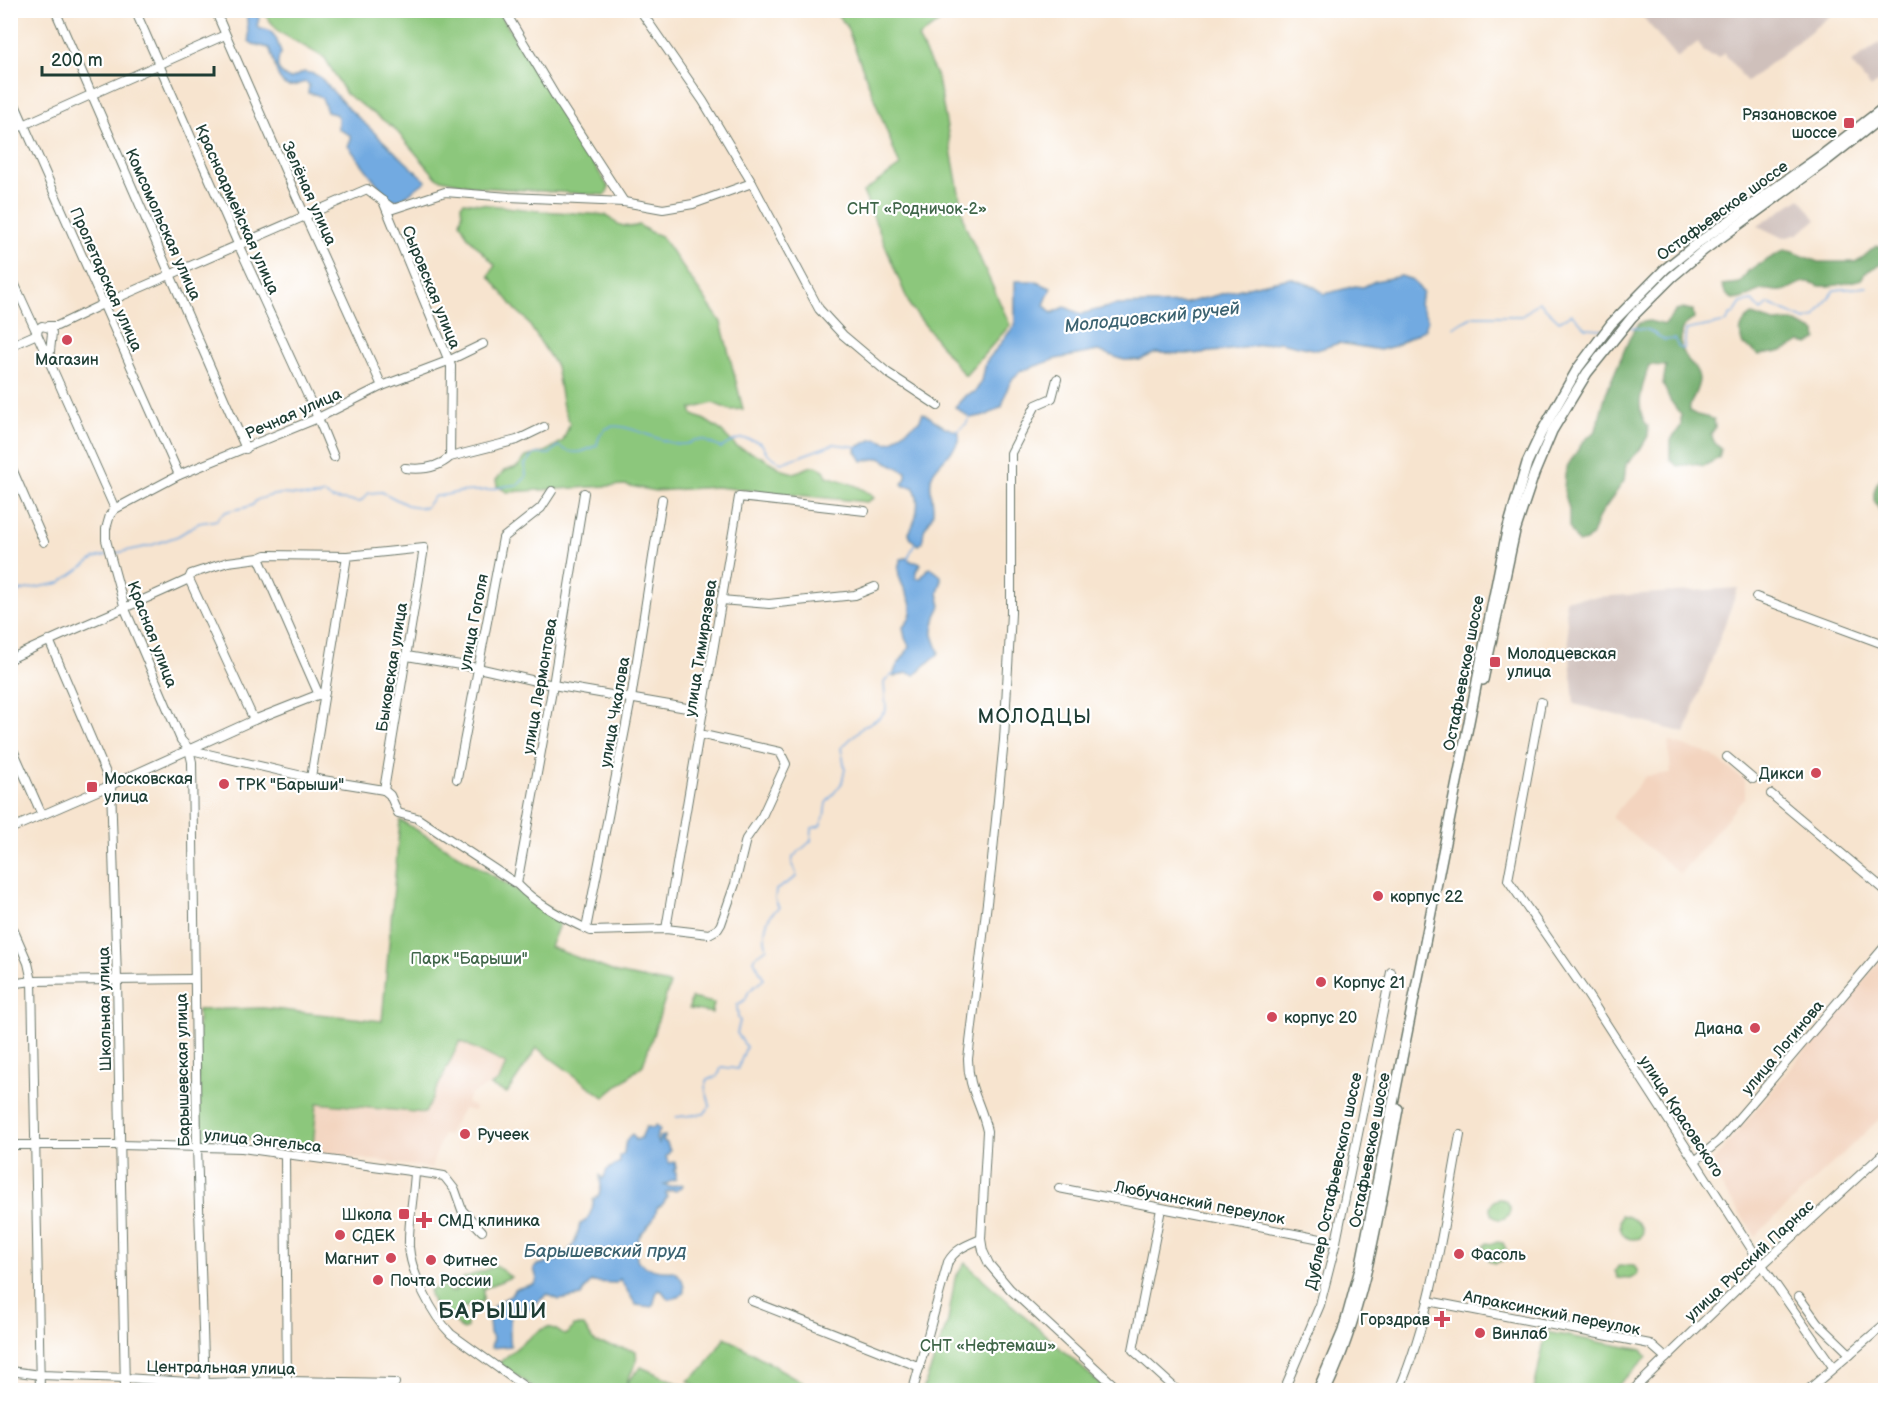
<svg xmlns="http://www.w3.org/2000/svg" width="1896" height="1401" font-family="'Balsamiq Sans',sans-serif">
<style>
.built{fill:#f3d4bf}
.industrial{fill:#cfc0bb}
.green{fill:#8cc77b;stroke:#568258;stroke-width:1.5}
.forest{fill:#71ac6b;stroke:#487450;stroke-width:1.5}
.water{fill:#72aae1;stroke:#48748a;stroke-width:1.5}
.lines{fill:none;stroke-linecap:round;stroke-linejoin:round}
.stream{stroke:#72aae1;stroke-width:1.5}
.minor-casing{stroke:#6b776a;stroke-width:10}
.major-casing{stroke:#6b776a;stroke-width:12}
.minor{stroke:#fff;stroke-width:8}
.major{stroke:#fff;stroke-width:9}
.poi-dot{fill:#d1495b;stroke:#fff;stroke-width:2}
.labels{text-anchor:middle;stroke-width:4.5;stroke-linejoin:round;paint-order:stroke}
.poi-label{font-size:16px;fill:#1f3d34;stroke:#fff;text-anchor:start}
.street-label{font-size:16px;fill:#1f3d34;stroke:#fff}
.park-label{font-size:16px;fill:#406649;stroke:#fff}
.water-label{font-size:18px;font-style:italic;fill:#3c6371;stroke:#fff}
.quarter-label{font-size:20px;letter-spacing:1.5px;fill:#1f3d34;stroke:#fff}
.district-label{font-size:22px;font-weight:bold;letter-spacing:1.5px;fill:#1f3d34;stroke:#fff}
</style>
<rect width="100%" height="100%" fill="#fff"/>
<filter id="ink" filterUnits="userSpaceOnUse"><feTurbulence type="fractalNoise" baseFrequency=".0167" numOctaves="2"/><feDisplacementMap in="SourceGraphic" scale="12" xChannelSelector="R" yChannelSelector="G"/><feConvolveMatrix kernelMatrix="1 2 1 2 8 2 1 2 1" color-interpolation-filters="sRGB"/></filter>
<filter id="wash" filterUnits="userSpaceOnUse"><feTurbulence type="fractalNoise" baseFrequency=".008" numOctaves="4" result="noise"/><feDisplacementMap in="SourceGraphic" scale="24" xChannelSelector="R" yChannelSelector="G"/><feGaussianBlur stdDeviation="1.35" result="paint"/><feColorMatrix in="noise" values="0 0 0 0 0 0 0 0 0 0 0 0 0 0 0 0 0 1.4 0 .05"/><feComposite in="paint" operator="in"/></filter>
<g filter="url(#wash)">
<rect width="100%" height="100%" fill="#f7e4cf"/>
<g class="built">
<polygon points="1668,741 1712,755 1745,781 1745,797 1680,874 1612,817 1646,776 1671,773"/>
<polygon points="1885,955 1885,1114 1755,1236 1712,1172 1714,1160"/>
<polygon points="460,1040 506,1064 499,1081 470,1095 467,1103 475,1107 474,1111 463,1109 447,1136 443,1135 431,1168 312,1152 317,1103 425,1113"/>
</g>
<g class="industrial">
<polygon points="1638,11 1836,11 1747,82 1724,53 1718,58 1704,52 1698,42 1677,58"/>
<polygon points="1879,43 1885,53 1885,77 1871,88 1851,63"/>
<polygon points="1800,198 1816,220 1798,234 1787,237 1779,236 1758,226"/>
<polygon points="1738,588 1685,733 1574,704 1565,599"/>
</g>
<g class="green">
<polygon points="262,11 498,11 609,188 605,195 477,187 437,178 394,128 346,94 325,58 279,32"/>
<polygon points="834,11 954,11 918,38 938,79 965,225 1010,325 965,376 910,306 863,192 900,166 846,25"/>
<path d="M464 202 540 211 606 215C615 224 626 230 639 225L650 232 661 236 721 322 743 409 730 410 713 403 691 409 693 415 705 420 719 429 737 447 760 456 783 470 794 473 812 466 818 467 824 470 827 476C842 481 863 486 874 498L867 502 716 487 655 491 625 485 507 492 497 486 496 480 504 471 517 467 526 457 547 451 563 441 570 423 563 407 556 366 525 318 516 310 489 276 495 265 468 237 460 222 462 215 461 205Z"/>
<polygon points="400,820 562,917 550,947 617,973 670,984 643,1065 604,1097 537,1048 507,1093 490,1086 499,1081 506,1064 460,1041 425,1113 317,1103 313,1147 212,1135 208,1140 198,1141 198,1010 263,1008 382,1021"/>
<polygon points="691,998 714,1003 712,1013 689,1009"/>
<circle cx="1500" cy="1209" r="10"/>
<path d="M1621 1215C1631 1217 1640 1221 1643 1232L1640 1238C1622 1243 1618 1229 1621 1215Z"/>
<polygon points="1497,1242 1503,1243 1509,1256 1506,1260 1494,1263 1489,1260 1484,1246 1487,1243 1493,1244"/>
<polygon points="965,1263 1107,1390 923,1390 948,1321 955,1278"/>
<polygon points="1619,1265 1634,1266 1637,1270 1637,1275 1630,1279 1618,1278 1615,1271"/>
<path d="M496 1266 511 1277 483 1289V1301L468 1307H462V1319L467 1323V1328L464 1330 460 1328 455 1321C437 1320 433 1305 429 1290L444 1286 451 1292 455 1291 463 1278Z"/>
<path d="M573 1326H584L592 1339 597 1343 636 1351C639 1365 630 1372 626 1384L641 1367 693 1390H537L499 1363C509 1355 535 1330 546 1328 553 1326 559 1332 564 1335L569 1333Z"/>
<polygon points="1546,1332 1642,1350 1647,1357 1613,1390 1534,1390"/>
<polygon points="725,1337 816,1390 702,1390 688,1381 705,1367"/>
</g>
<g class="forest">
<path d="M1876 246 1884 248C1890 266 1880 263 1868 271 1866 272 1863 276 1862 279 1851 282 1831 288 1821 286 1816 286 1812 282 1808 282 1798 281 1791 290 1782 291 1775 292 1770 289 1764 290 1753 290 1744 302 1733 299 1726 297 1724 290 1722 285L1740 283 1748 271 1784 250 1793 252 1818 262H1855L1862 258Z"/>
<path d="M1684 309 1693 310 1694 319C1686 324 1680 327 1681 337 1681 342 1680 346 1682 351 1686 361 1699 368 1699 379 1699 390 1690 400 1689 411L1697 415 1714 419 1715 427 1711 435 1715 443 1721 449 1719 458 1704 466 1694 464 1677 466 1670 459V441L1681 426V415L1670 400 1663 384 1666 366 1649 365C1643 384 1633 410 1648 426V436L1639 451 1626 464 1624 481 1598 518 1592 535 1586 541 1578 543 1569 527V509L1564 491 1565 474 1568 465 1583 442 1596 430 1606 393 1630 337 1639 323 1649 321 1665 325 1676 311Z"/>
<path d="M1752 315 1774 322 1792 321 1816 332 1817 340 1809 344 1800 342C1785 352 1776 353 1758 355L1751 349 1743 345C1738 332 1740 323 1752 315Z"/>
<polygon points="1885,472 1885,538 1883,535 1884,517 1874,501 1874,492 1877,483"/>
</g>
<g class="water">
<path d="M246 11H256L259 18 257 27 260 29C274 27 278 42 281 53 275 65 277 73 290 79L304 72 314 74 320 77 346 106 426 181 400 200 389 199 348 146 351 139 350 135 338 129V117L335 114 327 112C322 98 324 95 308 93L309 85 306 82C301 83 297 85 292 86 276 89 275 58 269 48L253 44 249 41Z"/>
<polygon points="1401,276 1413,280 1423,293 1419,304 1428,320 1425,329 1395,346 1380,350 1339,343 1317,350 1280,342 1230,350 1193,354 1155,353 1140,360 1124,360 1098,351 1056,359 1021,371 1013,378 1007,389 1002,407 987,415 970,418 955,407 966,395 975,392 982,381 986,362 1015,325 1015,281 1034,281 1051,288 1044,305 1052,313 1065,307 1081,314 1116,305 1186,303 1260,284 1291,278 1313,286 1325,294 1355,286 1363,287 1375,281"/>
<path d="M923 413C938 421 940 428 958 431 964 447 940 459 933 473 927 485 934 498 933 511 933 518 928 522 925 528 923 532 923 537 923 542L918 545 911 539 909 533C916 521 922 499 913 487L904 486 902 484 906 478V472L880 458 862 461 856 451 857 447 871 440 878 439 887 443 893 441 902 433 919 421Z"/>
<path d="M906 558 913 562H919L921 564 916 571V578H921L927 569 931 568 941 576V583L938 593 941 606 936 616 933 630V635L939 652 937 656 932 659 915 675 907 673 894 677C893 664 906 658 909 646L905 638 903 627C928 601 888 585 901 559Z"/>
<path d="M655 1125 658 1126 660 1131 658 1132 656 1139 659 1143V1137L665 1136V1138L662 1140 667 1143 670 1151 666 1157 669 1163 675 1162 676 1169 674 1171 676 1173V1179L664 1185 670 1187 681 1184 683 1185 676 1191 672 1190 666 1192 667 1197 663 1204 657 1208C653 1233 629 1229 638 1262 650 1270 659 1272 673 1271 682 1277 684 1281 684 1292L679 1297 668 1299 662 1291 658 1290C654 1296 656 1301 652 1307L636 1305 620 1279 616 1283 591 1282 585 1289 581 1296 558 1300 548 1294 534 1305 533 1311 526 1307 524 1310 516 1308C515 1311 513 1314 511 1317 509 1323 510 1342 511 1346L491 1348 493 1338 490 1333 489 1321 493 1307 497 1303 510 1296 515 1289 535 1284 537 1279 534 1269 537 1265 563 1259 565 1253C576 1247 577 1235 580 1224 588 1221 594 1209 593 1200L599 1195 601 1187 600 1176 603 1179 607 1170 620 1162V1156L624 1153C625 1144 625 1139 632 1134L636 1140 641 1138 646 1127 654 1128Z"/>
</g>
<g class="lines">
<g class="stream">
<polyline points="1453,327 1474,316 1522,316 1539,302 1559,321 1572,314 1586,328 1602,329"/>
<polyline points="1630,327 1648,330 1665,340 1675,339 1678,347 1684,349 1686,330 1727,322 1729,316 1734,314 1741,303 1752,301 1761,311 1769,304 1805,320 1815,317 1834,290 1867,287"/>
<polyline points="957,431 966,424 970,417"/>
<path d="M112 554 149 546 178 536 199 523 217 520C225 507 238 511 250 506 257 504 251 504 257 500 259 499 272 495 274 495 292 491 308 501 325 494L332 499 360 502 369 493 382 492 407 505 425 508 435 496C444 496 451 493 460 492 469 491 479 491 489 490 500 488 507 484 518 485L526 477 525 464 535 454H550L558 446C573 456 582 453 597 445 605 396 672 461 694 440H703L721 448C738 437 742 436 761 443L767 453 781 463 834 444 858 447"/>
<polyline points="907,560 915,543"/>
<polyline points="10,596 23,590 60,583 95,558 107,555"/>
<path d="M676 1117 704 1114 710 1106C709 1096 703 1091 707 1080L716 1077 720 1072V1070L722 1067 738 1069 739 1066 746 1047 737 1033 740 1021 738 1018 737 1005 745 1000 749 991 764 979 754 960 756 956 767 948C762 935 766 914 779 908L775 899 776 890 796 877V872L792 865 793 857 811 841 812 828 820 826 824 817 826 803 842 783 845 769 841 748 863 727 879 718 886 710 884 683 886 679 894 674"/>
</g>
</g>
</g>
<g filter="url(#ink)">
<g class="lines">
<defs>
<g id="minor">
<polyline points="55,10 246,449"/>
<polyline points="135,10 238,244 318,418 334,457"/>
<polyline points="215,10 305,216 382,386"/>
<polyline points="504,10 556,97 624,202"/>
<polyline points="640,10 703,101 752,183 819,309 843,335 888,373 938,406"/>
<polyline points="10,93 179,475"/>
<polyline points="10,131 225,35"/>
<polyline points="383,201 451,366 450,457"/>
<polyline points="10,274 37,333"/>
<polyline points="48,326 57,326 103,304 367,189 393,209 445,192 509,197 624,202 663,209 693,204 752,183"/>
<polyline points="10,346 37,334"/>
<polyline points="49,360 52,333 50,328 42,326 38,329 37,334 115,509"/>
<path d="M1057 379 1052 398 1036 405 1011 453V613L1004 740 991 870 968 1059C968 1089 981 1103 987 1131L981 1239 983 1251 989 1264 1010 1289 1119 1390"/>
<polyline points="10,464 44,542"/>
<path d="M405 468C421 470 438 468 450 457L517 440 544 427"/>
<polyline points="259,558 319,695"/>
<polyline points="189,579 254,720"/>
<polyline points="1756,597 1886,645"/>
<polyline points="721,600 769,604 855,595 875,587"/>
<polyline points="49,640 111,785 117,979 125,1390"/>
<polyline points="407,656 478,668 553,685 704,711"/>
<path d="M10 659C69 630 130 607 189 579L191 574 228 562 259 558 266 555 347 556 424 548 384 790"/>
<polyline points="1541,702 1508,880 1587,994 1762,1265 1833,1367"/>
<polyline points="10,743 42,815"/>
<polyline points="191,750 311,778 384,790"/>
<polyline points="1727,757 1753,779"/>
<polyline points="311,778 347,556"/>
<polyline points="457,779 503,538 541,508 552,491"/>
<path d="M384 790 390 795 398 813 417 818 517 884C537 905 565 919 591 931L666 929 709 934 718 929 721 924 735 884 746 839 762 816 786 764 780 752 699 734"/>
<polyline points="1771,794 1886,891"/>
<polyline points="10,829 111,785 254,720 325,692"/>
<polyline points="517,884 553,685 584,493"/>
<polyline points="10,922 28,963 32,981 40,1390"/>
<polyline points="586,929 631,699 662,499"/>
<polyline points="666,929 739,497 865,511"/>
<polyline points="10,984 32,981 194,979"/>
<polyline points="10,1145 120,1145 242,1148 432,1174 444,1176 455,1190 462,1210 482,1231"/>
<polyline points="285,1155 287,1390"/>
<polyline points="1695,1161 1719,1141 1756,1098 1886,945"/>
<path d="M415 1172C414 1196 408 1222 409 1247 411 1273 432 1315 451 1334L529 1390"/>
<polyline points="1059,1188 1336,1242"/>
<polyline points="1161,1209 1133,1350 1177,1390"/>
<polyline points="1799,1297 1817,1322 1850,1354"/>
<polyline points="752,1301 920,1367"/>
<polyline points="1428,1301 1650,1344 1666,1358"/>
<polyline points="10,1371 41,1375 125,1378 205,1383 287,1381 395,1383"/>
<polyline points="205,1390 197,1146 192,762 189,749 181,740 125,609 106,540 106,529 110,515 115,509 179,475 318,418 382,386 448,361 483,344"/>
<path d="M913 1390 948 1262C955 1249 967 1245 981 1239"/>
<polyline points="1284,1390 1320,1305 1336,1242 1391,972"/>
<path d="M1399 1390C1433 1310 1444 1221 1460 1135"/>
<polyline points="1633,1390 1762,1265 1886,1151"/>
<polyline points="1808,1390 1886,1323"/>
</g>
<g id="major">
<polyline points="1483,680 1515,531 1534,474 1552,431 1587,373 1632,317 1672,277 1704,250 1826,161 1886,114"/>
<polyline points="1318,1390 1343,1331 1360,1269 1507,531 1527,463 1541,433 1578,368 1611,324 1665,269 1699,242 1822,155 1886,106"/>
<path d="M1326 1390C1367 1302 1380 1204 1398 1109"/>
</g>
</defs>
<use href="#minor" class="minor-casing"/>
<use href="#major" class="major-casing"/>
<use href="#minor" class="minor"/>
<use href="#major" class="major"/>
</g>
</g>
<g class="poi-dot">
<rect x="1843" y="117" width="12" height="12" rx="3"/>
<circle cx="67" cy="340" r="6"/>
<rect x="1489" y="656" width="12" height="12" rx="3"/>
<circle cx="1816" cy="773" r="6"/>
<circle cx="224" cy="784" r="6"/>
<rect x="86" y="781" width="12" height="12" rx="3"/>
<circle cx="1378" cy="896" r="6"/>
<circle cx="1321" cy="982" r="6"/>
<circle cx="1272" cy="1017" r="6"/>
<circle cx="1755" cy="1028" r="6"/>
<circle cx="465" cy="1134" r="6"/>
<rect x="398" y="1208" width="12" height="12" rx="3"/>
<path d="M421 1211h6v6h6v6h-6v6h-6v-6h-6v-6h6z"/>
<circle cx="340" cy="1235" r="6"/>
<circle cx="1459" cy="1254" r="6"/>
<circle cx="391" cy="1258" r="6"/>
<circle cx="431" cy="1260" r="6"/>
<circle cx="378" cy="1280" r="6"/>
<path d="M1439 1310h6v6h6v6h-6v6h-6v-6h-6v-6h6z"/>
<circle cx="1480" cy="1333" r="6"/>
</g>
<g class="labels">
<g class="poi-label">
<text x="1837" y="120" text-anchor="end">Рязановское<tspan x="1837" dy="18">шоссе</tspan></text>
<text x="67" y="365" text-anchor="middle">Магазин</text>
<text x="1507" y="659">Молодцевская<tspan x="1507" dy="18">улица</tspan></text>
<text x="1804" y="779" text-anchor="end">Дикси</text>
<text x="104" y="784">Московская<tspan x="104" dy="18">улица</tspan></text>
<text x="236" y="790">ТРК "Барыши"</text>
<text x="1390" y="902">корпус 22</text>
<text x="1333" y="988">Корпус 21</text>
<text x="1284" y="1023">корпус 20</text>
<text x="1743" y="1034" text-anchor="end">Диана</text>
<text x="477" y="1140">Ручеек</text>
<text x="392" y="1220" text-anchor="end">Школа</text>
<text x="438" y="1226">СМД клиника</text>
<text x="352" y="1241">СДЕК</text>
<text x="1471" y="1260">Фасоль</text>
<text x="379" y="1264" text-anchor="end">Магнит</text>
<text x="443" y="1266">Фитнес</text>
<text x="390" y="1286">Почта России</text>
<text x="1430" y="1325" text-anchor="end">Горздрав</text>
<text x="1492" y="1339">Винлаб</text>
</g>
<g class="street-label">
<text transform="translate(310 193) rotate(66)" y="6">Зелёная улица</text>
<text transform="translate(238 209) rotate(66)" y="6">Красноармейская улица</text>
<text transform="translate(1722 210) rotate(-36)" y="6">Остафьевское шоссе</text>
<text transform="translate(164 224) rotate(66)" y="6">Комсомольская улица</text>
<text transform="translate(107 279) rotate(66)" y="6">Пролетарская улица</text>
<text transform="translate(432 287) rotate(68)" y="6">Сыровская улица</text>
<text transform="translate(293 413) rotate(-24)" y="6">Речная улица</text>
<text transform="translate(473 622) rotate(-79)" y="6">улица Гоголя</text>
<text transform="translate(153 634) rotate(69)" y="6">Красная улица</text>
<text transform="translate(700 648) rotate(-81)" y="6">улица Тимирязева</text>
<text transform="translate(391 667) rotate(-81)" y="6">Быковская улица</text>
<text transform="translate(1463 673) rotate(-79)" y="6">Остафьевское шоссе</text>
<text transform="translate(539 686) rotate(-80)" y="6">улица Лермонтова</text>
<text transform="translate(614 712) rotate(-80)" y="6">улица Чкалова</text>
<text transform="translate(104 1009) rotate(-91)" y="6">Школьная улица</text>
<text transform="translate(1782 1047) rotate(-50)" y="6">улица Логинова</text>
<text transform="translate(182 1070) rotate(-91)" y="6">Барышевская улица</text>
<text transform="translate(1682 1116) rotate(57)" y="6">улица Красовского</text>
<text transform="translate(263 1140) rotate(6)" y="6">улица Энгельса</text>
<text transform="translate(1369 1150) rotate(-79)" y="6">Остафьевское шоссе</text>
<text transform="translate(1333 1181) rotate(-78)" y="6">Дублер Остафьевского шоссе</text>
<text transform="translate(1200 1202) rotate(11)" y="6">Любучанский переулок</text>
<text transform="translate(1749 1260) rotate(-43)" y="6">улица Русский Парнас</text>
<text transform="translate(1552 1312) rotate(11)" y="6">Апраксинский переулок</text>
<text transform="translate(221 1367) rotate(1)" y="6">Центральная улица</text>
</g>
<g class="park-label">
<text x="917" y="214">СНТ «Родничок-2»</text>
<text x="469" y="964">Парк "Барыши"</text>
<text x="988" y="1351">СНТ «Нефтемаш»</text>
</g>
<g class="water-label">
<text transform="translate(1152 317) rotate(-6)" y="6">Молодцовский ручей</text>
<text x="605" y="1257">Барышевский пруд</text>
</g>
<g class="quarter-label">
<text x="1035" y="723">МОЛОДЦЫ</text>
</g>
<g class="district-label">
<text x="493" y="1318">БАРЫШИ</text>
</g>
</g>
<rect width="1896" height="1401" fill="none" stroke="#fff" stroke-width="36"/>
<path d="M42 66v9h172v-9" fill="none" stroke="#1f3d34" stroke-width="3"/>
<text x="51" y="66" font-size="18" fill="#1f3d34" stroke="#ffffff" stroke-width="4.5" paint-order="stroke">200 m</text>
</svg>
